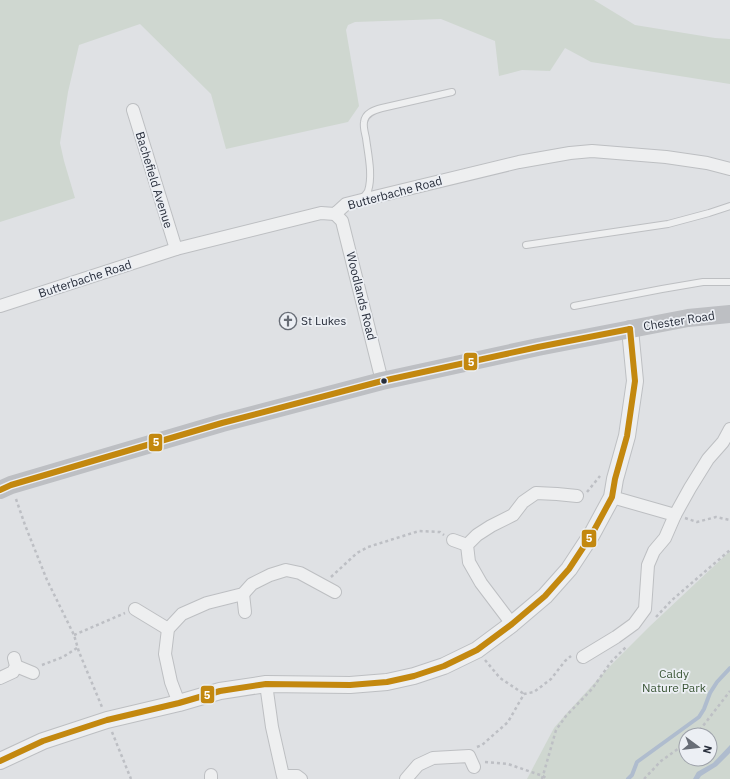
<svg xmlns="http://www.w3.org/2000/svg" width="730" height="779" font-family="'IBM Plex Sans',sans-serif">
<style>
.green{fill:#cfd7d0;fill-rule:evenodd}
.water{fill:#afbcce}
.lines{fill:none;stroke-linecap:round;stroke-linejoin:round}
.stream{stroke:#afbcce;stroke-width:4}
.service-casing{stroke:#bdbfc2;stroke-width:8}
.minor-casing{stroke:#bdbfc2;stroke-width:14}
.tertiary-casing{stroke:#bdbfc2;stroke-width:18}
.path{stroke:#bdbfc4;stroke-width:2.5;stroke-dasharray:3 3;stroke-linecap:butt}
.service{stroke:#eeeff0;stroke-width:6}
.minor{stroke:#eeeff0;stroke-width:12}
.tertiary{stroke:#eeeff0;stroke-width:16}
.secondary{stroke:#bdbfc3;stroke-width:18}
.bus-1-casing{stroke:#eceff4;stroke-width:9}
.bus-1{stroke:#c3880f;stroke-width:6}
.bus-dot{fill:#282e3b;stroke:#eceff4;stroke-width:1.5}
.labels{text-anchor:middle;stroke-width:3.5;stroke-linejoin:round;paint-order:stroke}
.street-label{font-size:12px;fill:#282e3b;stroke:#eceff4}
.poi-label{font-size:12px;fill:#282e3b;stroke:#eceff4;text-anchor:start}
.park-label{font-size:12px;fill:#3b5636;stroke:#eceff4}
.line-badge{stroke:#eceff4;stroke-width:1.5}
.badge-label{font-size:11px;text-anchor:middle;font-weight:bold;fill:#fff}
</style>
<rect width="100%" height="100%" fill="#dfe1e4"/>
<g class="green">
<polygon points="0,0 594,0 635,25 715,38 730,39 730,84 591,62 565,48 550,71 522,70 499,76 495,41 441,19 355,22 348,25 346,30 359,106 348,122 226,149 211,94 140,24 79,45 68,92 60,143 64,161 75,198 0,222"/>
<path d="M730 551V779H527L554 728 567 713 612 664 649 627ZM686 735H710V759H686Z"/>
</g>
<polygon class="water" points="730,745 730,753 717,766 701,776 699,779 693,779 697,772 713,763"/>
<g class="lines">
<polyline class="stream" points="628,779 632,775 637,762 699,717 704,709 710,693 717,682 730,668"/>
<defs>
<g id="service">
<path d="M363 198C364 196 367 193 368 191 373 175 368 154 366 138 365 133 363 127 364 122 365 113 374 110 382 108L452 92"/>
<polyline points="526,245 668,224 709,213 730,206"/>
<polyline points="574,306 662,289 703,282 730,282"/>
</g>
<g id="minor">
<polyline points="133,110 176,249"/>
<polyline points="335,214 342,221 382,381"/>
<polyline points="0,306 176,249 321,213 335,214 346,204 362,200 519,162 570,153 592,151 666,157 707,163 730,169"/>
<polyline points="612,497 675,515 690,488 708,459 723,442 730,429"/>
<polyline points="453,540 467,545"/>
<polyline points="243,594 245,612"/>
<polyline points="135,609 168,629"/>
<polyline points="512,624 481,583 469,562 467,545 477,535 491,526 513,515 523,502 536,493 557,494 577,496"/>
<polyline points="583,657 616,637 634,624 645,609 648,565 654,551 665,538 675,515"/>
<polyline points="16,666 33,673"/>
<polyline points="0,678 13,672 16,666 14,658"/>
<polyline points="266,684 272,727 283,776 297,776 301,779"/>
<polyline points="179,703 171,682 165,654 168,629 182,614 207,603 243,594 252,584 270,575 286,570 300,573 335,592"/>
<polyline points="211,775 211,779"/>
<polyline points="406,779 418,765 433,758 469,756 474,767"/>
</g>
<polyline id="tertiary" points="0,761 43,741 107,720 179,703 220,691 266,684 350,685 387,682 414,676 444,666 477,650 512,624 545,596 569,569 592,534 612,497 615,479 627,436 635,381 630,329"/>
</defs>
<use href="#service" class="service-casing"/>
<use href="#minor" class="minor-casing"/>
<use href="#tertiary" class="tertiary-casing"/>
<g class="path">
<polyline points="587,492 600,476"/>
<polyline points="16,499 25,525 47,580 74,635 79,652 102,707"/>
<polyline points="685,518 697,522 716,517 730,520"/>
<polyline points="331,577 357,553 368,547 419,531 440,532 444,535"/>
<polyline points="656,617 672,600 730,550"/>
<polyline points="74,635 125,613"/>
<polyline points="485,660 500,678 524,694"/>
<polyline points="42,665 63,657 77,648"/>
<polyline points="112,732 131,779"/>
<polyline points="696,735 730,691"/>
<polyline points="477,747 482,745 508,722 524,694 534,692 551,679 565,661 571,656"/>
<polyline points="485,762 508,764 543,776 547,779"/>
<polyline points="542,779 556,730 566,716 592,689 611,662 627,646"/>
<polyline points="644,779 661,761 686,743"/>
</g>
<use href="#service" class="service"/>
<use href="#minor" class="minor"/>
<use href="#tertiary" class="tertiary"/>
<polyline class="secondary" points="0,490 11,485 222,423 382,381 538,347 688,318 730,314"/>
<defs>
<g id="bus-1">
<polyline points="0,490 11,485 222,423 382,381 538,347 630,329"/>
<polyline points="0,761 43,741 107,720 179,703 220,691 266,684 350,685 387,682 414,676 444,666 477,650 512,624 545,596 569,569 592,534 612,497 615,479 627,436 635,381 630,329"/>
</g>
</defs>
<use href="#bus-1" class="bus-1-casing"/>
<use href="#bus-1" class="bus-1"/>
</g>
<defs>
<symbol id="church-ring" viewBox="-11 -11 22 22"><circle r="9.5" fill="#eceff4" stroke="#686d76" stroke-width="1.5"/><path d="M-1.2-6h2.4v3.5h3.3v2.4h-3.3V6h-2.4V-.1h-3.3v-2.4h3.3Z" fill="#686d76"/></symbol>
</defs>
<g fill-rule="evenodd">
<use href="#church-ring" x="278" y="311" width="20" height="20"/>
</g>
<circle class="bus-dot" cx="384" cy="381" r="3.5"/>
<g class="labels">
<g class="street-label">
<text transform="translate(154 180) rotate(73)" y="4">Bachefield Avenue</text>
<text transform="translate(395 193) rotate(-15)" y="4">Butterbache Road</text>
<text transform="translate(85 279) rotate(-18)" y="4">Butterbache Road</text>
<text transform="translate(361 296) rotate(76)" y="4">Woodlands Road</text>
<text transform="translate(679 321) rotate(-9)" y="4">Chester Road</text>
</g>
<g class="poi-label">
<text x="301" y="325">St Lukes</text>
</g>
<g class="park-label">
<text x="674" y="678">Caldy<tspan x="674" dy="14">Nature Park</tspan></text>
</g>
</g>
<g class="line-badge">
<rect x="463" y="352" width="15" height="19" rx="4" fill="#c3880f"/>
<rect x="148" y="433" width="15" height="19" rx="4" fill="#c3880f"/>
<rect x="581" y="529" width="16" height="19" rx="4" fill="#c3880f"/>
<rect x="200" y="685" width="15" height="19" rx="4" fill="#c3880f"/>
</g>
<g class="badge-label">
<text x="471" y="366">5</text>
<text x="156" y="446">5</text>
<text x="589" y="542">5</text>
<text x="207" y="699">5</text>
</g>
<g transform="translate(698 747) rotate(105)"><circle r="19" fill="#eceff4" stroke="#9ea2aa"/>
<path d="M0-3L7 15L0 10L-7 15Z" fill="#686d76"/>
<text y="-6" font-size="11" font-weight="bold" text-anchor="middle" fill="#282e3b">N</text>
</g>
</svg>
